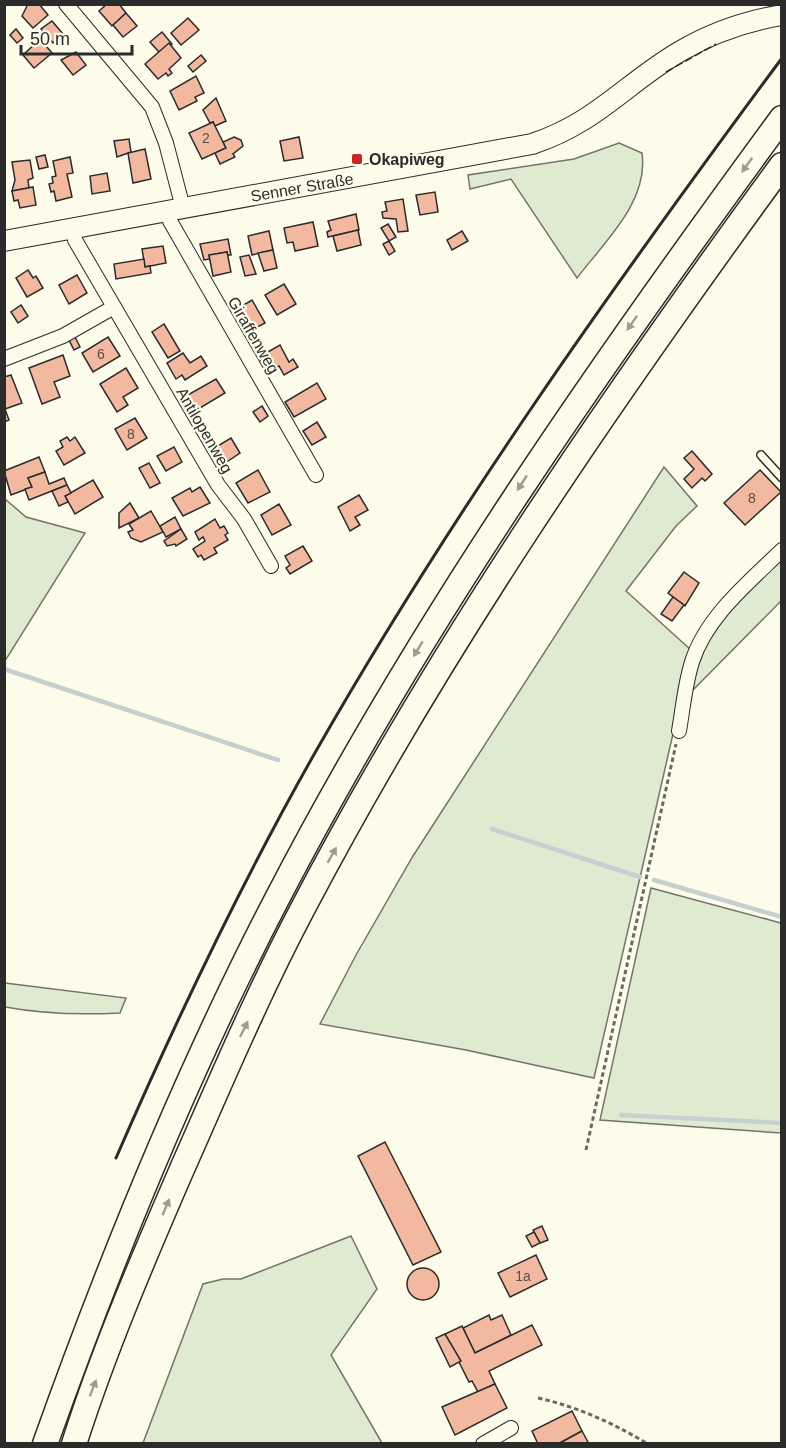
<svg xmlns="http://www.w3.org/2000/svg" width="786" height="1448" font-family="Helvetica,sans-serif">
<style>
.green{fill:#deebd1;stroke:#74746e;stroke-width:1.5}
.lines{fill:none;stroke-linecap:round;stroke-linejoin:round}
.stream{stroke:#c7d0d0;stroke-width:4.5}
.building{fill:#f2b8a0;stroke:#2b2b2b;stroke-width:1.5}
.lane-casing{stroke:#2b2b2b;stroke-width:10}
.street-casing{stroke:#2b2b2b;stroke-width:16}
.secondary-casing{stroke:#2b2b2b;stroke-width:22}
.highway-casing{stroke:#2b2b2b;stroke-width:27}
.path{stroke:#6a6964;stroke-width:3;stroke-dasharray:4.5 3;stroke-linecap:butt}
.lane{stroke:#fdfbea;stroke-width:7}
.street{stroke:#fdfbea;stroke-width:14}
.secondary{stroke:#fdfbea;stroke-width:20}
.highway{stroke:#fdfbea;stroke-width:24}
.fence{stroke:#2b2b2b;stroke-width:1.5;stroke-dasharray:8 3;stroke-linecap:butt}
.wall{stroke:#2b2b2b;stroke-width:3}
.oneway{fill:#9e9d94}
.poi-dot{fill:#c62828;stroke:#fdfbea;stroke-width:2}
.labels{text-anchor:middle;stroke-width:4.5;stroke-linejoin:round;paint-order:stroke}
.number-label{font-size:14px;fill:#5d4e48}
.poi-label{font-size:16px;font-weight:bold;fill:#2b2b2b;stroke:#fdfbea;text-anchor:start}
.street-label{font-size:16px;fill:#2b2b2b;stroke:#fdfbea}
</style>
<rect width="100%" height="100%" fill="#fdfbea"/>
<g class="green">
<path d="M619 143 642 153C649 202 604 242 577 278L511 179 470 189 468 175 574 159Z"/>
<polygon points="664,467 697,506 676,526 626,591 692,651 594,1078 466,1050 320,1024 356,955 413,856"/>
<polygon points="5,499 26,517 85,533 5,661"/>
<polygon points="781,558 781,601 692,691 697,662 716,624"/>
<polygon points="651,888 781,923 781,1133 600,1120"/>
<path d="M4 983H5L126 998 120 1013C80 1015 43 1014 5 1007Z"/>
<polygon points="351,1236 377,1289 331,1355 382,1443 143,1443 203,1284 223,1279 241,1279"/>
</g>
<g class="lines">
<g class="stream">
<polyline points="4,669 278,760"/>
<polyline points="492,829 640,877"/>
<polyline points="654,880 782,917"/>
<polyline points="621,1115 782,1123"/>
</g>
</g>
<g class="building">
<polygon points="28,4 39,4 48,15 33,28 22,16"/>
<polygon points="107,4 119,4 126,13 112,26 99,11"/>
<polygon points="126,13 137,26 123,37 113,25"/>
<polygon points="188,18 199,30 181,45 171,33"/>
<polygon points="52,21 63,34 53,43 41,29"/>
<polygon points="16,29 23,38 17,43 10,35"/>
<polygon points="162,32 172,44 159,52 150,42"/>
<polygon points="40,39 52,53 34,68 23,55"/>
<polygon points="169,43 181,58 169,69 172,73 168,76 166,73 158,79 145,64"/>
<polygon points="76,52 86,65 73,75 61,60"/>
<polygon points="201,55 206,61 193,72 188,66"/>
<polygon points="196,76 204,93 195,97 197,101 179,110 170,91"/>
<polygon points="216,98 226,121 215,126 213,122 210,123 203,110"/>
<polygon points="213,122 226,148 202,159 189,133"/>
<polygon points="234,137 241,140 243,146 233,154 235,157 220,164 215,153 226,148 223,142"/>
<polygon points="299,137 303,158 284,161 280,141"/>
<polygon points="129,139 131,152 117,157 114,141"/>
<polygon points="145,149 151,179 133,183 128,153"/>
<polygon points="45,155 48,167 39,169 36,157"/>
<polygon points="70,157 73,173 67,174 72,197 56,201 54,191 51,192 49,184 53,183 52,177 56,176 53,161"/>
<polygon points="30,160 33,178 28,180 29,188 12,191 15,180 12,162"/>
<polygon points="107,173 110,191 92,194 90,176"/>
<polygon points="33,187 36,205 20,208 18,200 14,201 12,191"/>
<polygon points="435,192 438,212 420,215 416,195"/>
<polygon points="403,199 408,231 398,232 396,219 383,218 382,212 387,211 385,202"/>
<polygon points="356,214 359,230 328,237 327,232 331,230 328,221"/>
<polygon points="313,222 318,246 295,251 293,242 287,243 284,228"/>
<polygon points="388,224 396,237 389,241 381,228"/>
<polygon points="358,230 361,245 337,251 333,236"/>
<polygon points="269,231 273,250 252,255 248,236"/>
<polygon points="462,231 468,241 452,250 447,240"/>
<polygon points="228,239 231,255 227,255 227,252 209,255 210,259 204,260 200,244"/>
<polygon points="389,241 395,251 389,255 383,244"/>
<polygon points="163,246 166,263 145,267 142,249"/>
<polygon points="273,250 277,268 264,271 258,253"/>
<polygon points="227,252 231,272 213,276 209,255"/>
<polygon points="249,255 256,274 245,276 240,257"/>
<polygon points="144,259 145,267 150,266 151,273 116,279 114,264"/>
<polygon points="28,270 33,278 36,276 43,288 27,297 16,278"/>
<polygon points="77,275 87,293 69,304 59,285"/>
<polygon points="284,284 296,304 277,315 265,295"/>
<polygon points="252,300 265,323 248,332 235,310"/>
<polygon points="21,305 28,316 18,323 11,312"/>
<polygon points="164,324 180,351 168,358 152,332"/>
<polygon points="75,337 80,347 74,350 69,340"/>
<polygon points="108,337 120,356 93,372 82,353"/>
<polygon points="280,345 289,362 293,359 298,367 284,375 279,366 268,373 259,357"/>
<polygon points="183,353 190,363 201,356 207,366 185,380 182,375 176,379 167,363"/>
<polygon points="63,355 70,376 54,382 60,397 42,404 29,368"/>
<polygon points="126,368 138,388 123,397 128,405 117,412 100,384"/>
<polygon points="11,375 22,403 5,409 9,420 4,422 4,377"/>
<polygon points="216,379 225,393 195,411 186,396"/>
<polygon points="317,383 326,399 294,417 285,402"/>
<polygon points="262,406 268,416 260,422 253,412"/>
<polygon points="135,418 147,438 127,450 115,429"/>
<polygon points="317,422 326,437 312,445 303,431"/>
<polygon points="67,437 70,441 75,437 85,453 64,465 56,451 63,447 60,441"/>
<polygon points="231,438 240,453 225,463 216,447"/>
<polygon points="174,447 182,462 166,471 157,456"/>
<polygon points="692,451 712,474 705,481 702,478 692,488 684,479 694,469 684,458"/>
<polygon points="39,457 45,472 28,478 32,487 11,495 4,471"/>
<polygon points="149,463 160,483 150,488 139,468"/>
<polygon points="258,470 270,492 248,503 236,483"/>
<polygon points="760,470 781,492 745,525 724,503"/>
<polygon points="45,472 49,484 64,478 67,485 29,500 25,489 32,487 28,478"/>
<polygon points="93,480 103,497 75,514 65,496"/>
<polygon points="67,485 71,493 65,496 68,502 59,506 52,491"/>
<polygon points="200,487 210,503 183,516 172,498 190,488 192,492"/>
<polygon points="359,495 368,510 355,517 360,525 350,531 338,507"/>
<polygon points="130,503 139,518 119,528 119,513"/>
<polygon points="279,504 291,525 272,535 261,515"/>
<polygon points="151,511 163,532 141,542 131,538 128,532 133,530 129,524"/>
<polygon points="175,517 181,529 166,537 160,526"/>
<polygon points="215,519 220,528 224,526 228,533 225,535 228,540 214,548 217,553 204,560 201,555 198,557 193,549 205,541 203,537 199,540 195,532"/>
<polygon points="181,529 187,539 176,546 175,544 167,546 164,541"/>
<polygon points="303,546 312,561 290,574 286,568 290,565 285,556"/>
<polygon points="684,572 699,583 685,606 668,593"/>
<polygon points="673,597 684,605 672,621 661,614"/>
<polygon points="385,1142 441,1252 413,1265 358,1156"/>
<polygon points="542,1226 548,1240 540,1243 533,1230"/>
<polygon points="534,1232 540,1243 532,1247 526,1236"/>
<polygon points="536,1255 547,1279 510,1297 498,1273"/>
<circle cx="423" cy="1284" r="16"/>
<polygon points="489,1315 491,1320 502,1315 511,1335 475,1353 463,1328"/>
<polygon points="532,1325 542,1345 489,1371 495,1384 478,1392 472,1381 469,1382 445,1334 462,1326 475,1353"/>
<polygon points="445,1334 461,1361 450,1367 436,1338"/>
<polygon points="495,1384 507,1408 455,1435 442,1407"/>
<polygon points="572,1411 582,1431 558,1444 538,1444 532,1431"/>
<polygon points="582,1431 589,1444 558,1444"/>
</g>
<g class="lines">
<defs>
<polyline id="lane" points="761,455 782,478"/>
<g id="street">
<polyline points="66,4 152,107 166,143 183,208"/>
<polyline points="168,211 170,221 316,475"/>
<polyline points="73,228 75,240 218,485 244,519 271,566"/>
<polyline points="4,359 63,336 114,307"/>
<path d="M679 731C683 708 685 684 692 662 706 617 749 582 782 550"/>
<polyline points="483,1444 511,1428"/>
</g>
<path id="secondary" d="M4 241 532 144C596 123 625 84 679 52 711 33 745 21 782 15"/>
<g id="highway">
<path d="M45 1444C112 1256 187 1071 279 895 422 620 599 367 782 118"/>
<path d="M74 1444C104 1350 143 1259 182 1169 221 1081 258 993 303 908 440 647 608 403 782 165"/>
</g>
</defs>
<use href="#lane" class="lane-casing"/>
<use href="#street" class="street-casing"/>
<use href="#secondary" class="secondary-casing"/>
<use href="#highway" class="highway-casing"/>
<g class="path">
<polyline points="586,1150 676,744"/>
<path d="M538 1398C578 1407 613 1423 648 1444"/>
</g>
<use href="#lane" class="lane"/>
<use href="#street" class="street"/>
<use href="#secondary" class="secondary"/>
<use href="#highway" class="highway"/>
<polyline class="fence" points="666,72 716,44"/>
<path class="wall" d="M116 1158C176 1020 241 883 316 751 454 509 616 282 782 58"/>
</g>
<defs><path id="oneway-solid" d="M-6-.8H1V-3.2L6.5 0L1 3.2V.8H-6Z" transform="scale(1.5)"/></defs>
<g class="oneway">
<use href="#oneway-solid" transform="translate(747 165) rotate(126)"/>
<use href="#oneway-solid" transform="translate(632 323) rotate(125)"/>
<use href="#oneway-solid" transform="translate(522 483) rotate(123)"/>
<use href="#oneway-solid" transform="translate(418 649) rotate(121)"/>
<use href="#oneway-solid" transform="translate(332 855) rotate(-61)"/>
<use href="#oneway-solid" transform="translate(244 1029) rotate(-64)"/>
<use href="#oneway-solid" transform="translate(166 1207) rotate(-67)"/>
<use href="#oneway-solid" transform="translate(93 1388) rotate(-69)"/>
</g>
<rect class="poi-dot" x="351" y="153" width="12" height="12" rx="3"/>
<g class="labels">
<g class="number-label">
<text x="206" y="143">2</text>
<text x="101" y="359">6</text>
<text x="131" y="439">8</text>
<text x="752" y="503">8</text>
<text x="523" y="1281">1a</text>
</g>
<g class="poi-label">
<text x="369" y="165">Okapiweg</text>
</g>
<g class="street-label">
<text transform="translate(302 187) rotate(-10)" y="6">Senner Straße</text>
<text transform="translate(254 335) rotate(60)" y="6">Giraffenweg</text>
<text transform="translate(205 430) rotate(60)" y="6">Antilopenweg</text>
</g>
</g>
<rect width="786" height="1448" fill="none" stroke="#2b2b2b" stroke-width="12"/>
<path d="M21 45v9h111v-9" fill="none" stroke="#2b2b2b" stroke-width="3"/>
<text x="30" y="45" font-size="18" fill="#2b2b2b" stroke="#fdfbea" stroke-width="4.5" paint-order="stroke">50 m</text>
</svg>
